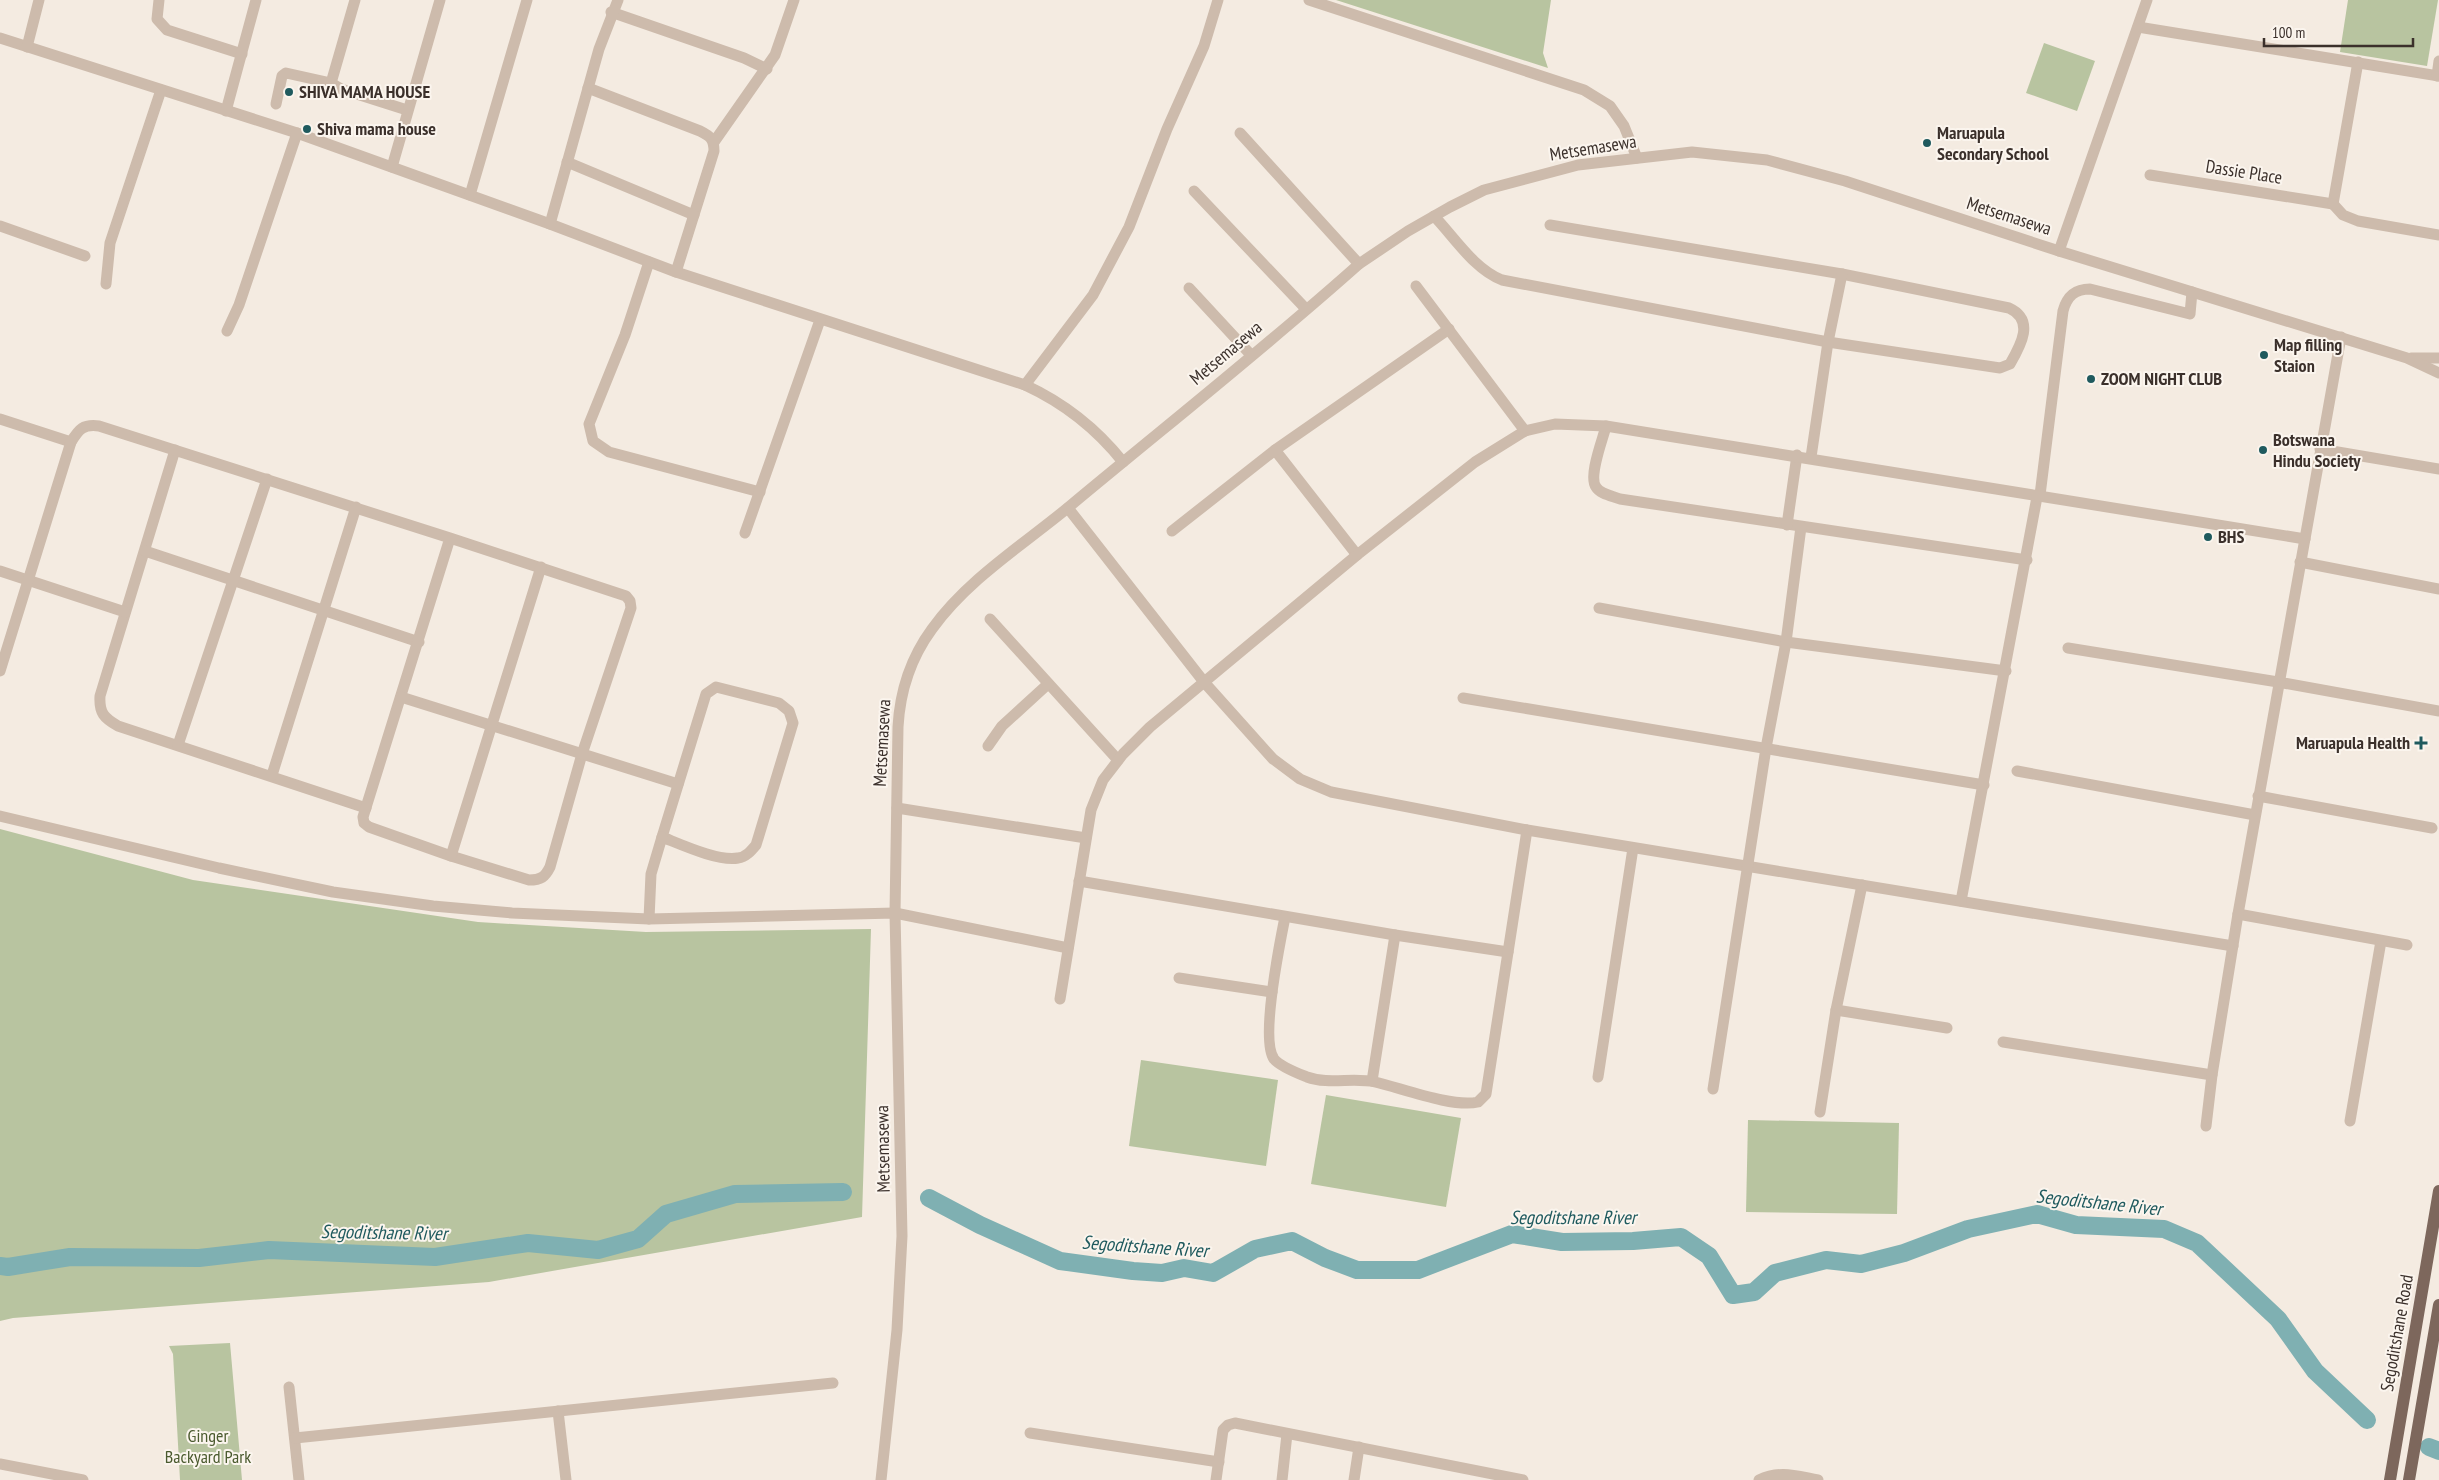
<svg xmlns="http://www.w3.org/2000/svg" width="2439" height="1480" font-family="'PT Sans Narrow',sans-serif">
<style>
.green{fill:#b8c4a0}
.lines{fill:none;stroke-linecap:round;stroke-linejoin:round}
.river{stroke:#7fb0b2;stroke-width:18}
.minor{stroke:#cdbbac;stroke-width:11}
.major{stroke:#7d675c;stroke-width:12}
.poi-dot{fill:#1f5a5e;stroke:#fbf5ee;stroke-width:2}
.labels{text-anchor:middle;stroke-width:4;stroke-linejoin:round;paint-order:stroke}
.poi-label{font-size:18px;font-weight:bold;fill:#3b302b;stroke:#fbf5ee;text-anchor:start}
.street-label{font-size:18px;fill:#3b302b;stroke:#fbf5ee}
.park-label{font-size:18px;fill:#4a5a2e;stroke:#fbf5ee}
.water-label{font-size:19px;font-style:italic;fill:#1f5a5e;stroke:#fbf5ee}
</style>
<rect width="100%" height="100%" fill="#f4ebe1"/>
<g class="green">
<polygon points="1336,0 1551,0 1543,53 1548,68"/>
<polygon points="2348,0 2438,0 2427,66 2340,52"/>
<polygon points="2044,43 2095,61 2077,111 2026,93"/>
<polygon points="0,829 193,880 478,922 646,932 871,929 862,1217 489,1282 13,1318 0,1321"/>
<polygon points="1141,1060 1278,1080 1266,1166 1129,1146"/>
<polygon points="1326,1095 1461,1118 1446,1207 1311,1184"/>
<polygon points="1748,1120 1899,1123 1897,1214 1746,1212"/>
<polygon points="230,1343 242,1480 180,1480 173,1354 169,1346"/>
</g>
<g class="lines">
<g class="river">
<polyline points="929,1198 980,1225 1060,1261 1133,1271 1162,1273 1184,1268 1213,1273 1255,1249 1292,1241 1325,1258 1357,1270 1418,1270 1512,1234 1562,1242 1633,1241 1681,1237 1709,1256 1733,1295 1754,1292 1775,1273 1826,1260 1861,1264 1904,1253 1968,1229 2037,1214 2076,1225 2164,1229 2197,1243 2278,1319 2315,1371 2367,1420"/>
<polyline points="0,1266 8,1267 70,1257 199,1258 269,1250 435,1257 528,1243 598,1250 638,1239 666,1214 735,1194 843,1192"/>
<polyline points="2429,1447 2439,1451"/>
</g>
<g class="minor">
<polyline points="159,0 157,19 167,30 242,54"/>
<polyline points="355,0 331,83 341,89 407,110"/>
<polyline points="1309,0 1584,90 1610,106 1624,126 1637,158"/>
<polyline points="611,12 744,58 767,69"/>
<polyline points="2138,27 2439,76"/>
<path d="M0 38 297 133 550 224 676 272 1025 385C1064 403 1096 428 1123 462"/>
<polyline points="27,47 39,0"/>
<polyline points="2437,76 2439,61"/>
<path d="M588 88 700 131C710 136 714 139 714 151L676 272"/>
<polyline points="276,104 282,76 286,73 331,83"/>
<polyline points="226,111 256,0"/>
<polyline points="1240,133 1359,264"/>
<polyline points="714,142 775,55 794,0"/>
<polyline points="567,162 694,215"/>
<polyline points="392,167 440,0"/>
<polyline points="2150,175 2333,204"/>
<polyline points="1194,191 1306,309"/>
<polyline points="470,195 527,0"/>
<polyline points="2333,204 2358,62"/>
<polyline points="2333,204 2343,215 2358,221 2439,235"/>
<path d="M1434 216C1455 238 1474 269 1502 280L1828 342 2000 368 2010 364C2021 345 2035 320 2009 308L1842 274 1550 225"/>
<polyline points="550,224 599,49 618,0"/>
<polyline points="0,226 85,256"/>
<polyline points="2059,251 2147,0"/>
<polyline points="649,262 625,335 589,424 593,441 609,452 760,492"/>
<polyline points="106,284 110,243 161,90"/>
<polyline points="1416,286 1525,431"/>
<polyline points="1189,288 1251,355"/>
<polyline points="227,331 239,305 297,133"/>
<polyline points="2411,358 2439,358"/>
<polyline points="1025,385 1093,295 1129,227 1167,129 1204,46 1218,0"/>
<polyline points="0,419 71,442"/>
<path d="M1606 426C1603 439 1588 476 1596 487 1600 494 1613 496 1620 499L2027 560"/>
<polyline points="2320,449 2439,469"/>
<path d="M175 450 100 696C99 713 104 718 118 726L366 808"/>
<polyline points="1275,450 1357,555"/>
<polyline points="1811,457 1828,342 1842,274"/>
<path d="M2040 495 2063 311C2067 296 2075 289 2090 289L2190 314 2192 292"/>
<polyline points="1068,508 1204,682 1273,759 1300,779 1331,792 1527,830 2233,946"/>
<polyline points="1787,525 1797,455"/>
<polyline points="1172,531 1275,450 1449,329"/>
<polyline points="745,533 820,320"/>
<polyline points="145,551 419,642"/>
<polyline points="2300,562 2439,589"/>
<polyline points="0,571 125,612"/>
<polyline points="1599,608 1786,642 2006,671"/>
<polyline points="990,619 1118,760"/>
<polyline points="2068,648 2278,682 2439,711"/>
<path d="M0 671 71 442C79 429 83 424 99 426L450 538 626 596 630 601 631 608 582 754 550 867C545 877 541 880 529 880L451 856 369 827 364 823 363 817 450 538"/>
<path d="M716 687 779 703 789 711 793 723 756 845C751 851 746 857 738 858 719 862 680 844 662 837L706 694Z"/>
<polyline points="401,697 678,784"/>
<polyline points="1463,698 1984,785"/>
<polyline points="178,745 267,479"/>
<polyline points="988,746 1002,726 1048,684"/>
<polyline points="2017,771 2255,815"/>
<polyline points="272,775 356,507"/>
<polyline points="2258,796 2432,828"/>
<polyline points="897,808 1086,838"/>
<polyline points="0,816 219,868 333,892 433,906 512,913 649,919 895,913 1068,948"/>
<polyline points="451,856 541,567"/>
<polyline points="1079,881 1395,935 1508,952"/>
<polyline points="1961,901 2037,497"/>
<polyline points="2238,914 2407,945"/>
<path d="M1285 917C1280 942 1260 1040 1274 1059 1281 1067 1297 1073 1307 1077 1329 1085 1353 1077 1375 1082 1401 1088 1453 1108 1478 1102L1486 1094 1527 830"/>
<polyline points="649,919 651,874 662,837"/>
<polyline points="1179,978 1272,992"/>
<polyline points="1060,999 1091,810 1103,780 1123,754 1150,727 1357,555 1475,462 1525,431 1555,424 1606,426 2305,539"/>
<polyline points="1836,1010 1947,1028"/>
<polyline points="2003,1042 2212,1075"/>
<polyline points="1598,1077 1633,848"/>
<polyline points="1372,1081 1395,935"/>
<polyline points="1713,1089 1766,748 1786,642 1801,527"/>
<polyline points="1820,1112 1836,1010 1862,885"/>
<polyline points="2350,1121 2381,941"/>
<polyline points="2206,1126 2212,1075 2238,914 2341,337"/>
<polyline points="289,1387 299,1480"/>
<polyline points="558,1411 566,1480"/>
<polyline points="1030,1433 1219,1462"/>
<polyline points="295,1438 833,1383"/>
<polyline points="0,1464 83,1480"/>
<path d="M881 1480 897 1330 902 1236 895 913 898 727C900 690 910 659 932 629 968 579 1023 545 1070 506 1166 426 1265 348 1359 264L1408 231 1450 207 1484 190 1578 165 1692 152 1767 160 1845 181 2059 251 2407 358 2439 373"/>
<polyline points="1216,1480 1223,1430 1228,1425 1235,1423 1523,1480"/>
<polyline points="1282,1480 1287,1434"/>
<polyline points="1354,1480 1359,1447"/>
<path d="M1759 1480C1780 1470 1796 1476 1818 1480"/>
</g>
<g class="major">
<polyline points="2390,1480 2439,1191"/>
<polyline points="2409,1480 2439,1305"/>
</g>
</g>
<g class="poi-dot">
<circle cx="289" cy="92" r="5"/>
<circle cx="307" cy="129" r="5"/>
<circle cx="1927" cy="143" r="5"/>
<circle cx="2264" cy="355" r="5"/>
<circle cx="2091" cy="379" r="5"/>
<circle cx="2263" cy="450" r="5"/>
<circle cx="2208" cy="537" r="5"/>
<path d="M2418.5 735.5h5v5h5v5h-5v5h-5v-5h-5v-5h5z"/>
</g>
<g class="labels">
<g class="poi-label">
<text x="299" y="98">SHIVA MAMA HOUSE</text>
<text x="317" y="135">Shiva mama house</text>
<text x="1937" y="139">Maruapula<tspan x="1937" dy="21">Secondary School</tspan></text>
<text x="2274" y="351">Map filling<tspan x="2274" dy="21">Staion</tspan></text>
<text x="2101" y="385">ZOOM NIGHT CLUB</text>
<text x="2273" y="446">Botswana<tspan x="2273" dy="21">Hindu Society</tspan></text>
<text x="2218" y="543">BHS</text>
<text x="2410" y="749" text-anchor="end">Maruapula Health</text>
</g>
<g class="street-label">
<text transform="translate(1593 148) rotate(-9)" y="6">Metsemasewa</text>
<text transform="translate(2244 172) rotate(9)" y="6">Dassie Place</text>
<text transform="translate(2009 216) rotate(18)" y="6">Metsemasewa</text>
<text transform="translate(1226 353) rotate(-40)" y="6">Metsemasewa</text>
<text transform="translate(882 743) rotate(-87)" y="6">Metsemasewa</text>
<text transform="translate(883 1149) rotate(-91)" y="6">Metsemasewa</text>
<text transform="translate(2397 1333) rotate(-80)" y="6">Segoditshane Road</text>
</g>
<g class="park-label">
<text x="208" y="1442">Ginger<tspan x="208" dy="21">Backyard Park</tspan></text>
</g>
<g class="water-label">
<text transform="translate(2099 1202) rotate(6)" y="7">Segoditshane River</text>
<text x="1573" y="1224">Segoditshane River</text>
<text transform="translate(384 1232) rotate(1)" y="7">Segoditshane River</text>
<text transform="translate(1145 1246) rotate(4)" y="7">Segoditshane River</text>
</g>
</g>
<path d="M2264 38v8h149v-8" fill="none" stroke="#3b302b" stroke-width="2.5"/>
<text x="2272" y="38" font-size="15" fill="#3b302b" stroke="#fbf5ee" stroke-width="4" paint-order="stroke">100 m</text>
</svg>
